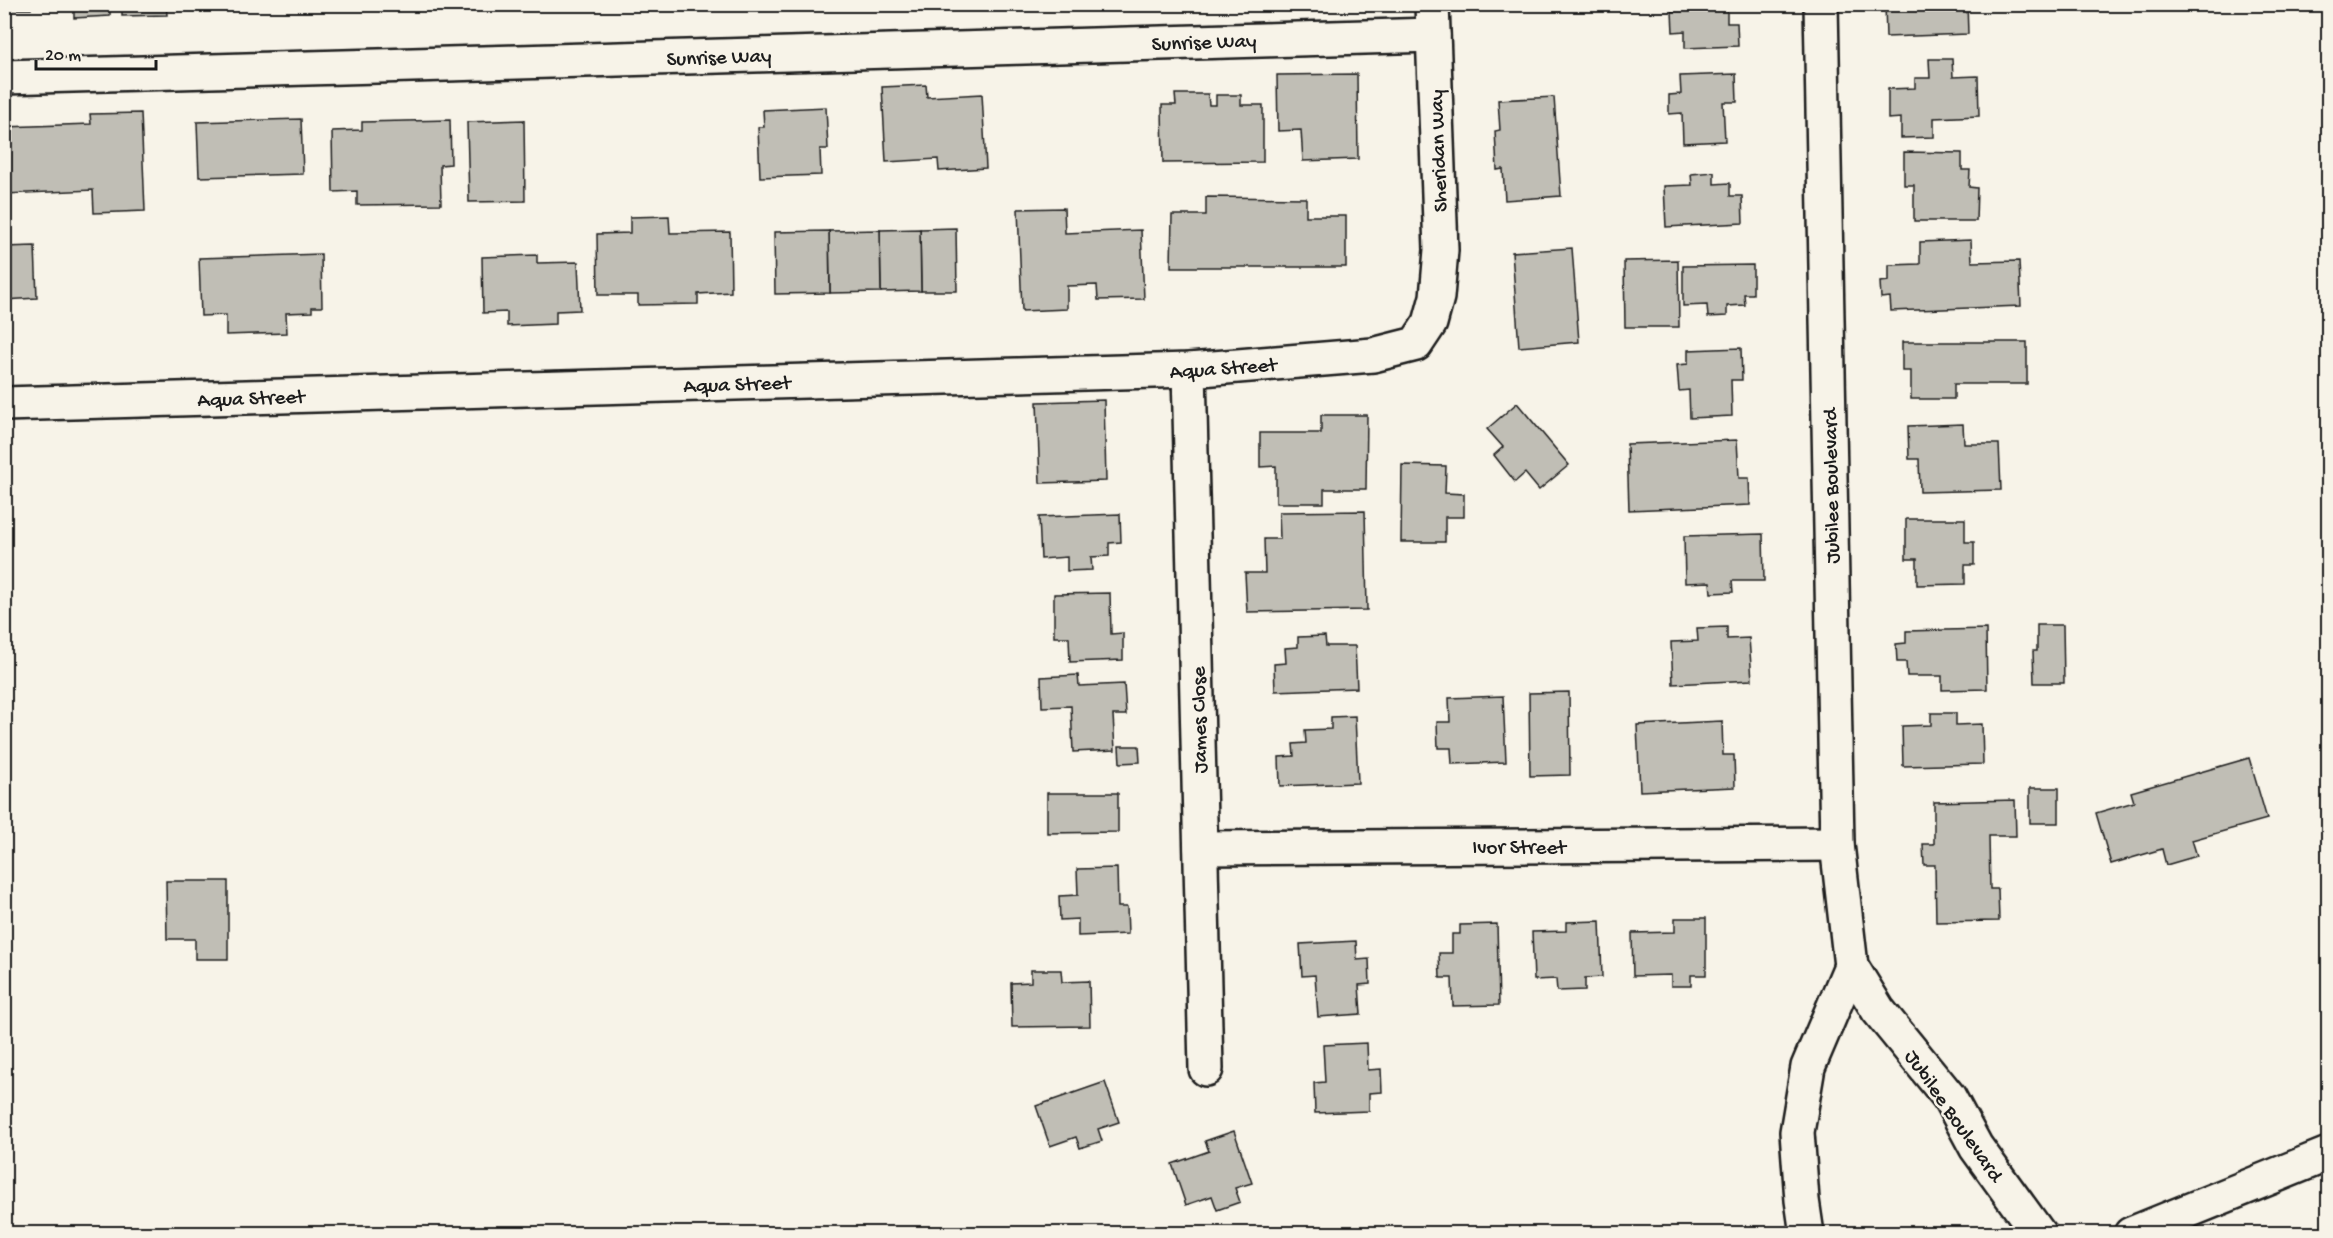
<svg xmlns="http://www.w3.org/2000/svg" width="2333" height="1238" font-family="'Gochi Hand',sans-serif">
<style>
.building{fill:#c0beb5;stroke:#1c1c1c;stroke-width:1.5}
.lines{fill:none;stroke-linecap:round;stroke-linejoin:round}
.street-casing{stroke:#1c1c1c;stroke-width:38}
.secondary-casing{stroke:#1c1c1c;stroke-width:38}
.street{stroke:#f7f3e8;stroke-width:33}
.secondary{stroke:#f7f3e8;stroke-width:33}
.labels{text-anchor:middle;stroke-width:5;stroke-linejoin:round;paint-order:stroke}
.street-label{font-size:21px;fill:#1c1c1c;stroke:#f7f3e8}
</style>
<rect width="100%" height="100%" fill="#f7f3e8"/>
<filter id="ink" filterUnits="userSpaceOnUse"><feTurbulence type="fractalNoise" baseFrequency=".0167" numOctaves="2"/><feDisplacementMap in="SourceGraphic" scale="12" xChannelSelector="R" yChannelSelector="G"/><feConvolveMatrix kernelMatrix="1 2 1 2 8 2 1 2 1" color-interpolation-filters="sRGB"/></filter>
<g filter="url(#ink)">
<g class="building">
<rect x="4" y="4" width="27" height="5"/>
<polygon points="74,4 110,4 110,16 74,18"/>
<polygon points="122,4 166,4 167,15 122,16"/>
<polygon points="1684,4 1727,4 1727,23 1737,23 1738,46 1685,48 1685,31 1673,32 1672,11 1684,11"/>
<polygon points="1885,4 1967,4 1968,34 1886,37"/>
<polygon points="1929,59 1952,59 1953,77 1978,76 1979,116 1934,118 1934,137 1901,138 1901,118 1888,119 1888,89 1915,88 1915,78 1930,78"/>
<polygon points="1357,74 1358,159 1303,161 1301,130 1278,131 1277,75"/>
<polygon points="1736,74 1737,102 1723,102 1725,141 1683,143 1682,113 1669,114 1669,95 1681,94 1680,76"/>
<polygon points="926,85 927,97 982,94 986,168 939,171 938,159 886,162 882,87"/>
<polygon points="1175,94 1208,94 1209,105 1216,105 1216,95 1241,95 1241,105 1263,105 1263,162 1163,163 1162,105 1176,105"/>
<polygon points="1554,97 1561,196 1505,200 1503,169 1497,170 1495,131 1500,130 1498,100"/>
<polygon points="826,107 828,149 820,149 821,175 760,177 758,127 764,127 763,110"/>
<polygon points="141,113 145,211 94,213 93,190 5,194 4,127 91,124 90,114"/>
<polygon points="301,119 303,174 199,177 197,122"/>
<polygon points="450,120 451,164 440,165 441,204 357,205 357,191 333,192 332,131 362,130 362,122"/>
<polygon points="524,120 525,201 469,202 467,122"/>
<polygon points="1904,152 1962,153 1962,170 1970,170 1969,187 1977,188 1976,221 1914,221 1914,185 1904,185"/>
<polygon points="1714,172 1714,184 1730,183 1730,196 1742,196 1743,223 1666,227 1664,186 1692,185 1691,174"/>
<polygon points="1206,197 1306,198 1306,216 1346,216 1346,267 1171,267 1172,215 1206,215"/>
<polygon points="1064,208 1065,233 1141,230 1144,299 1098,300 1097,285 1067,286 1067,309 1022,311 1018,209"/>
<polygon points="669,216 670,233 730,232 731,292 698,294 698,304 638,305 638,295 598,295 597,234 630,233 630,217"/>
<polygon points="956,228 957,291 921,291 920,229"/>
<polygon points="920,229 921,291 881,292 880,230"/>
<polygon points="880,230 881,292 830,293 829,231"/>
<polygon points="829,231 830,293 775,294 774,232"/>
<polygon points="1971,240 1972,262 2019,261 2021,306 1891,311 1890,297 1881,298 1880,282 1889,281 1889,265 1920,264 1920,242"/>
<polygon points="35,246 37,298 4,300 4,247"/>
<polygon points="1572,248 1579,342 1519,347 1512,252"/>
<polygon points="321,254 322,307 312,307 312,312 286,313 287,333 226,335 226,315 201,316 199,258"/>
<polygon points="537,255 537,263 578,262 580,310 556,311 556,324 507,326 507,312 483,313 482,257"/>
<polygon points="1678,260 1679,327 1625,327 1624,261"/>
<polygon points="1753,265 1753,294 1744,294 1745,305 1727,306 1727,316 1708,317 1707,305 1683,306 1683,266"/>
<polygon points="1902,342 2027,342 2027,384 1954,384 1954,399 1911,399 1911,371 1902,371"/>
<polygon points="1741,348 1742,380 1731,380 1732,416 1690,418 1689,390 1679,391 1677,365 1688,364 1688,350"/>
<polygon points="1104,400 1106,481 1040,483 1037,402"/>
<polygon points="1517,403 1569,465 1539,490 1525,473 1515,482 1494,455 1503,447 1487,429"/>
<polygon points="1321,415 1367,415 1366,489 1324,489 1324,503 1276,503 1276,466 1260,467 1260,433 1321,433"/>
<polygon points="1963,424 1964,444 1999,444 2001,490 1920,492 1919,459 1909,459 1908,426"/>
<polygon points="1737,440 1739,478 1749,478 1750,505 1629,510 1627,444"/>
<polygon points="1402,465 1446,466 1445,493 1464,494 1464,517 1445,517 1445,542 1401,542"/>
<polygon points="1365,511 1367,610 1247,612 1245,573 1265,573 1264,539 1280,539 1279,512"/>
<polygon points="1120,514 1121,542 1109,543 1109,556 1091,557 1092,570 1067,571 1067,557 1041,559 1039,517"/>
<polygon points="1906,519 1965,519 1965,542 1974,542 1974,565 1965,565 1965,584 1917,585 1917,559 1906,559"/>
<polygon points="1763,534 1764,581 1732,581 1733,592 1711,593 1710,582 1685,583 1684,536"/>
<polygon points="1110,593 1111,634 1123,633 1123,660 1070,662 1069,637 1054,637 1054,594"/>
<polygon points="2037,625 2063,625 2064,683 2034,683 2033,651 2037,651"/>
<polygon points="1727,627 1727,639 1749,638 1752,680 1673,684 1671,642 1698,641 1697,628"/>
<polygon points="1986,629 1987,689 1942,690 1942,676 1907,676 1906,662 1897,662 1896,644 1906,643 1906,631"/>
<polygon points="1325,636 1326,646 1355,646 1357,688 1275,691 1274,664 1286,663 1285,648 1298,647 1298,637"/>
<polygon points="1078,675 1079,686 1124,684 1126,715 1113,715 1115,750 1073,752 1071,706 1042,707 1041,677"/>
<polygon points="1569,692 1570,775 1530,776 1529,693"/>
<polygon points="1503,696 1506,762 1452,764 1451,748 1438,748 1437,722 1450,722 1449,698"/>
<polygon points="1931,713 1956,713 1956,725 1982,724 1983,764 1903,766 1902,726 1931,725"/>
<polygon points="1355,716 1358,783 1280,786 1279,757 1294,756 1293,744 1306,743 1305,730 1331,729 1331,717"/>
<polygon points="1722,721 1723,755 1734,755 1735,787 1640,791 1637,725"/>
<polygon points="1119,746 1139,746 1140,762 1120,763"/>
<polygon points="2249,758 2267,819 2192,840 2197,856 2166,865 2162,849 2111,864 2096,813 2134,802 2131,792"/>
<rect x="2030" y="788" width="29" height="35"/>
<polygon points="1047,793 1118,793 1118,832 1047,833"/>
<polygon points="2015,800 2016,836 1989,836 1990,889 1998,889 1999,921 1936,922 1935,865 1924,865 1923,844 1934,844 1934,802"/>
<polygon points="1117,868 1118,907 1127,907 1128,934 1078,936 1078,919 1060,920 1059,896 1078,895 1077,869"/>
<polygon points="166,881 228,881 228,959 195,959 195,939 167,939"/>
<polygon points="1675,918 1706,918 1706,975 1691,975 1691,986 1671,986 1671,975 1633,976 1632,933 1675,932"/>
<polygon points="1600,921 1602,977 1585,978 1585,990 1557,991 1556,979 1534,980 1532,932 1566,931 1566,922"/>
<polygon points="1497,924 1499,1005 1453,1006 1452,978 1440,978 1439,953 1452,953 1452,934 1460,934 1460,925"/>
<polygon points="1356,941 1357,960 1369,959 1370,984 1359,985 1361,1014 1318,1017 1315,975 1302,976 1300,944"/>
<polygon points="1031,970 1061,970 1062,982 1089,981 1090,1026 1012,1027 1011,983 1031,982"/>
<polygon points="1367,1043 1368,1070 1381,1069 1382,1092 1369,1093 1369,1111 1315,1113 1314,1083 1325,1082 1323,1045"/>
<polygon points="1105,1082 1119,1122 1098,1129 1102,1141 1080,1148 1076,1137 1050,1146 1036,1106"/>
<polygon points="1234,1131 1252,1183 1235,1188 1240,1202 1217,1210 1212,1196 1186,1205 1172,1164 1209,1151 1205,1141"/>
</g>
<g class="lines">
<defs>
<g id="street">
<polyline points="1821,4 1837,844 1851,966 1878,1010 1949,1097 1976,1147 2039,1234"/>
<polyline points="4,77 1433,35"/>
<polyline points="1189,370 1206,1069"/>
<polyline points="4,404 1189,370 1373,355 1416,344 1430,323 1437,297 1441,250 1432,4"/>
<polyline points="1201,848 1837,844"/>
<polyline points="1807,1234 1802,1200 1797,1132 1808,1067 1851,966"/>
</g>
<polyline id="secondary" points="2131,1234 2328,1154"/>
</defs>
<use href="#street" class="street-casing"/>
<use href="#secondary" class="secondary-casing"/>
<use href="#street" class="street"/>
<use href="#secondary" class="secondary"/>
</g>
</g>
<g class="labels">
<g class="street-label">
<text transform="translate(1204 41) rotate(-2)" y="7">Sunrise Way</text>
<text transform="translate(719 56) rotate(-2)" y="7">Sunrise Way</text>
<text transform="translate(1437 151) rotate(-92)" y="7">Sheridan Way</text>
<text transform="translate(1223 367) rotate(-4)" y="7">Aqua Street</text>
<text transform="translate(737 383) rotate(-2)" y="7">Aqua Street</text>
<text transform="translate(251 397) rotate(-2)" y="7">Aqua Street</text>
<text transform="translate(1830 486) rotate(-91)" y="7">Jubilee Boulevard</text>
<text transform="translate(1198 720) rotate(-91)" y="7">James Close</text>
<text x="1519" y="853">Ivor Street</text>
<text transform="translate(1955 1115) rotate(55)" y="7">Jubilee Boulevard</text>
</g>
</g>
<rect width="2333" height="1238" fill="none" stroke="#f7f3e8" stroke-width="24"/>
<rect x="12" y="12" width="2309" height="1214" fill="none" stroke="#1c1c1c" stroke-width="2" filter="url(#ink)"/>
<path d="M36 60v9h120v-9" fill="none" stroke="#1c1c1c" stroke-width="3"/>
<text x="45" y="60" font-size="18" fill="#1c1c1c" stroke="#f7f3e8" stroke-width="4.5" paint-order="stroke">20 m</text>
</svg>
